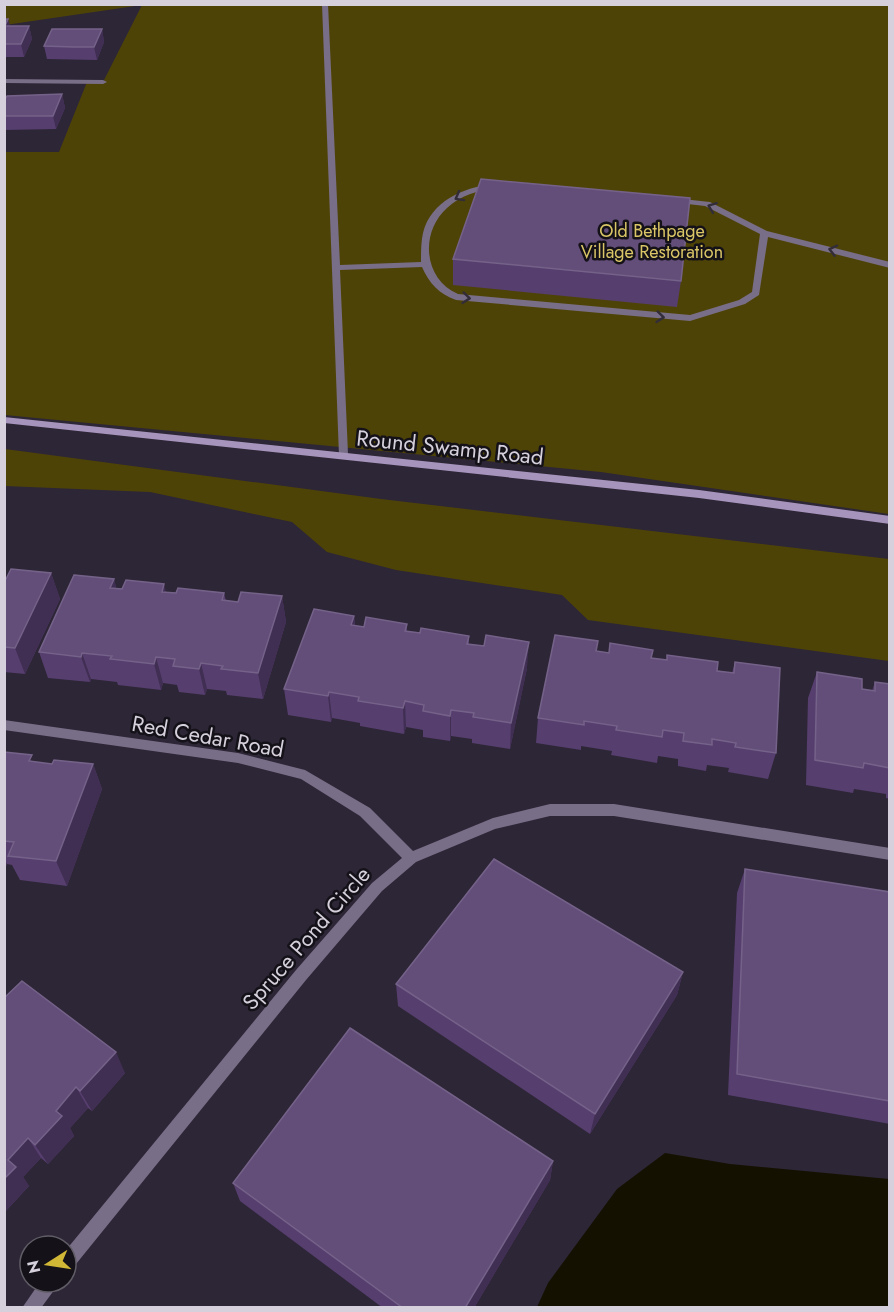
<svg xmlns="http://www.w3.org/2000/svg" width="894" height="1312" font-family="Jost,sans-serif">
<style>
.green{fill:#4e4307}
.water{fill:#151101}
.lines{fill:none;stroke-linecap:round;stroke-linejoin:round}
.service{fill:#796e87;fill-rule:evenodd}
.minor{fill:#796e87;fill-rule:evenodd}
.secondary{fill:#a694bc;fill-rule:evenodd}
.wall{fill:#563e6e}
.shaded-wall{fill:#402e53}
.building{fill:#634e7a;stroke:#756289;stroke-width:1.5}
.oneway{stroke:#322d39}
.labels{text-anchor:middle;stroke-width:5;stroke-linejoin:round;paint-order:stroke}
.far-park-label{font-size:18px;fill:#dac667;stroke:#141118}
.street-label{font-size:22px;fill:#d5d0db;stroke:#141118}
</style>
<rect width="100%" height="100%" fill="#2d2636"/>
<g class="green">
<polygon points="4,5 889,5 889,514 601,472 5,415 5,152 59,152 87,82 103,82 142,5 5,25"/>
<polygon points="5,449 381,499 889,559 889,661 588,620 562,595 396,570 327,552 292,522 150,492 5,486"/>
</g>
<polygon class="water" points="665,1153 730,1164 889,1179 889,1307 537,1307 548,1283 617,1189"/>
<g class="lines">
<path class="service" d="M322 4H328L340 265 421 262C421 252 421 242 423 233 431 201 463 188 492 184H495V188C477 191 461 195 447 208 420 232 423 279 458 294L690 315 739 300 752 292 760 234 705 206 670 202 669 200 673 198 710 202 767 231 890 262V268L768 237 759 295 745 304 690 321 456 300C439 294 429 283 422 267L340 270 348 454 347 456H339Z"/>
<g class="minor">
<polygon points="4,79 103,80 107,82 103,84 4,83"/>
<polygon points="4,720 238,753 305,770 370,808 413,851 493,818 550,804 614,804 890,848 890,860 614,816 550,816 495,829 416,862 382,891 306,980 72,1269 66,1271 66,1250 296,970 372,883 402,858 360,816 301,779 238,763 4,730"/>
<polygon points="40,1282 60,1282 41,1308 22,1308"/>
</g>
<polygon class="secondary" points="4,417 699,490 890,516 890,524 699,498 4,423"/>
</g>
<g class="wall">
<polygon points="4,19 10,26 29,26 32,39 24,57 4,57"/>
<polygon points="102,29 104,42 97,60 47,59 44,46"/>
<polygon points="62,94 65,108 56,129 4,130 4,101"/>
<polygon points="453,259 681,281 677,307 453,285"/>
<polygon points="51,573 60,599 25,674 4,672 4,579"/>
<polygon points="114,579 116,588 176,593 224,593 226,601 238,602 282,596 286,622 263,699 227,695 226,691 207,689 205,695 179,692 177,685 163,683 161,690 118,685 117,682 91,679 90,682 48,678 39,652"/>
<polygon points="354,616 355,625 364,627 407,624 407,632 420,633 469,636 469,644 527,668 510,749 472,743 472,739 451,736 450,741 423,737 423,730 406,727 404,734 360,726 360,723 332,718 331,722 288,715 284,689"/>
<polygon points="596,651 651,658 732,673 735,662 776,753 768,779 728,772 729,768 707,765 706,771 678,766 678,759 658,756 657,763 611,755 612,751 581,746 581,750 536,743 538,718"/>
<polygon points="817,672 862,689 872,691 875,682 890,684 890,799 886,798 886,794 854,789 853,793 806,785 808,698"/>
<polygon points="4,752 35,762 52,764 93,764 102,789 67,886 20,880 12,865 7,864 4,871"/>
<polygon points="745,869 890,892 890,1124 728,1095 737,893"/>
<polygon points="683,972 677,995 590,1134 398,1006 396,984"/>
<polygon points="4,998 125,1073 92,1111 88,1108 70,1128 74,1136 48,1164 41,1158 23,1177 29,1186 4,1213"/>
<polygon points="553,1161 550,1180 474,1308 383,1308 240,1201 233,1183"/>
</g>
<g class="shaded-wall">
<polygon points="8,19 12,31 5,26"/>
<polygon points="29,26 32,39 24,57 21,44"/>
<polygon points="102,29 104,42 97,60 94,47"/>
<polygon points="62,94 65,108 56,129 53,116"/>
<polygon points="51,573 60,599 25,674 15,648"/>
<polygon points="114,579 121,605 110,588"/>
<polygon points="164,584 171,611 162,592"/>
<polygon points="282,596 286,622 263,699 258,673"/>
<polygon points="354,616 356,642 351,625"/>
<polygon points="529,642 527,668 510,749 511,723"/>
<polygon points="82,653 91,679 90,682 81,657"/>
<polygon points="156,657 163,683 161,690 154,664"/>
<polygon points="201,663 207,689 205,695 199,669"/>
<polygon points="329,692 332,718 331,722 328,696"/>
<polygon points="405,701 406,727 404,734 403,708"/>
<polygon points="451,710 451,736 450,741 450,716"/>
<polygon points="93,764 102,789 67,886 56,861"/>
<polygon points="4,859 7,864 4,871"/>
<polygon points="683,972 677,995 590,1134 595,1114"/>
<polygon points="116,1052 125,1073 92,1111 80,1091"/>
<polygon points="76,1087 88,1108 70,1128 74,1136 48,1164 35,1145 56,1111"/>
<polygon points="28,1138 41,1158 23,1177 29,1186 4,1213 4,1179 8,1160"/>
<polygon points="553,1161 550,1180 474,1308 465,1308"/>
</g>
<g class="building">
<polygon points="4,19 8,19 5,26 29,26 21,44 4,44"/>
<polygon points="52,29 102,29 94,47 74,47 44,46"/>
<polygon points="62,94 53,116 4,116 4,101 7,96"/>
<polygon points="481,179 690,198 681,281 453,259"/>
<polygon points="11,569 51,573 15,648 4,647 4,579 6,579"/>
<polygon points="74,575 114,579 110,588 122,589 126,580 164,584 162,592 176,593 178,588 224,593 222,600 238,602 241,592 282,596 258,673 221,669 223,666 201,663 199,669 173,666 175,659 156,657 154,664 110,659 112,656 82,653 81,657 39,652"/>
<polygon points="314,609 354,616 351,625 364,627 366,617 407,624 405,631 420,633 421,628 469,636 467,644 484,646 486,635 529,642 511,723 473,717 474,713 451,710 450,716 423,711 424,705 405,701 403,708 358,701 359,697 329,692 328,696 284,689"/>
<polygon points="555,635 598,641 596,651 609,653 610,643 653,650 651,658 667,660 667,655 718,662 717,671 734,673 735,662 780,668 776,753 735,747 736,743 712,739 712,745 683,741 684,733 663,730 662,737 616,730 617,726 584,721 584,725 538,718"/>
<polygon points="817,672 862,679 862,689 875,691 875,682 890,684 890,768 864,763 863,768 815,760"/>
<polygon points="4,752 32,755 29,761 52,764 54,760 93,764 56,861 8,856 14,842 4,841"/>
<polygon points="494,859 683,972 595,1114 396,984"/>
<polygon points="745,869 890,892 890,1101 737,1074"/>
<polygon points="22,981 116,1052 80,1091 76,1087 56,1111 62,1116 35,1145 28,1138 8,1160 16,1167 4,1179 4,998"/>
<polygon points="350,1028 553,1161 465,1308 403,1308 233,1183"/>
</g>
<defs><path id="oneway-chevron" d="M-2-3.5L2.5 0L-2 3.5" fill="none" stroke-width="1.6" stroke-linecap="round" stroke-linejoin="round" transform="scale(1.5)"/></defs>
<g class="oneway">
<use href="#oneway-chevron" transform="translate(459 197) rotate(151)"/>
<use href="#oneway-chevron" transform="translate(712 207) rotate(-159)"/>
<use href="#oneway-chevron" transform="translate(833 250) rotate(-166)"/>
<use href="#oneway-chevron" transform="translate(466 298) rotate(6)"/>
<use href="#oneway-chevron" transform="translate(660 317) rotate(6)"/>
</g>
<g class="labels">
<g class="far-park-label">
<text x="652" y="237">Old Bethpage<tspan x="652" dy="21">Village Restoration</tspan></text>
</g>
<g class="street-label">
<text transform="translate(450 447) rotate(6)" y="8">Round Swamp Road</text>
<text transform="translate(208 736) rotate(10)" y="8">Red Cedar Road</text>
<text transform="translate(306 938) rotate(-49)" y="8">Spruce Pond Circle</text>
</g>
</g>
<rect width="894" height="1312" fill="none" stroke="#d5d0db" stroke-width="12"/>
<g transform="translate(48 1264) rotate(258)"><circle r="28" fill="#141118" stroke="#615d66" stroke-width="1.5"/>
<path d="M0-4.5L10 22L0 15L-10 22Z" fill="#d1b736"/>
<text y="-9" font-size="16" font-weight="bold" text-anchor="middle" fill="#d5d0db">N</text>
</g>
</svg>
